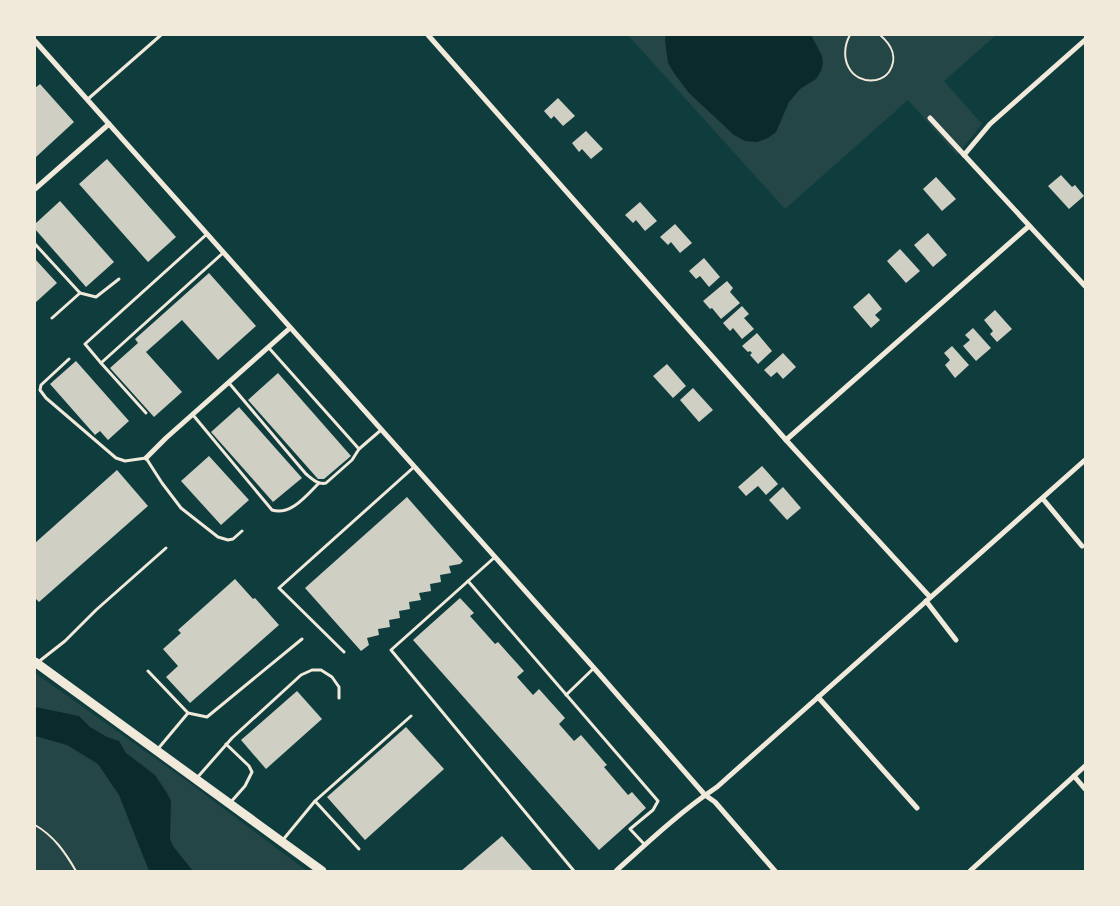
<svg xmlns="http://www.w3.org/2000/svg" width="1120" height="906" font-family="'Open Sans',sans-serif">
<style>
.green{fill:#244646}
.water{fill:#0a2a2b}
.building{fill:#cfcfc3}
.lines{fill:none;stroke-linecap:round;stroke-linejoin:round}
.path{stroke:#f1e9da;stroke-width:2}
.service{stroke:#f1e9da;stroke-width:3}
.minor{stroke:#f1e9da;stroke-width:5}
.secondary{stroke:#f1e9da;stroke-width:9}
</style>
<rect width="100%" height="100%" fill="#0f3d3e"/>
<g class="green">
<polygon points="628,35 996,35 944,81 982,124 957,155 908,100 785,209"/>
<polygon points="35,673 187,781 307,871 35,871"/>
</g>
<g class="water">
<polygon points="666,35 811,35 822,56 823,63 821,71 816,79 800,89 789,102 776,132 768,138 757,142 745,141 734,135 689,93 674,73 668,63 665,40"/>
<polygon points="35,707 79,716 90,727 107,737 119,741 126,753 155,775 167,793 171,801 170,839 173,846 193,871 149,871 119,795 98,764 67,745 35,736"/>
</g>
<g class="building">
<polygon points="40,84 74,122 36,157 35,88"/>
<polygon points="558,98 575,116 563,126 554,116 551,119 544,111"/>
<polygon points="586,131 603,149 591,159 582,149 579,152 572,143"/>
<polygon points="107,159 176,237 148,262 79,184"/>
<polygon points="1061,175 1072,187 1075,185 1084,196 1069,209 1048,186"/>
<polygon points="936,177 956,199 942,211 923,189"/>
<polygon points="60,201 114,262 86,287 35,229 35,224"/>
<polygon points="640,202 657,221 645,231 636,220 633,223 625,215"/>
<polygon points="675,224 692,243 680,253 671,242 668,245 660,237"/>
<polygon points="928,233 947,255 933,267 914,245"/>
<polygon points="900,249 920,271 906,283 887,261"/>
<polygon points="704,258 720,277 709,287 700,276 696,279 689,271"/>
<polygon points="35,259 57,283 35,303"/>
<polygon points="209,273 256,326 218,360 182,320 146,352 182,392 154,417 110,368 138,343 135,339"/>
<polygon points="727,281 733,288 730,292 740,303 721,319 712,308 710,309 703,301"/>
<polygon points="869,293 882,309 875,315 880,320 871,328 853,307"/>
<polygon points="742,306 749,314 744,318 754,329 742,339 733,328 730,331 723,323"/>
<polygon points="995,310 1012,329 997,342 990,334 993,331 984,320"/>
<polygon points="973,328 991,348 976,361 963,346 970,340 965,335"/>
<polygon points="757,333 772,351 758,364 750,355 752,353 750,351 748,352 742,346"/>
<polygon points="952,346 969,365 955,378 945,365 950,360 944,353"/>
<polygon points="783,353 796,367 783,379 777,372 771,377 764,370"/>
<polygon points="76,361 129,421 108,440 100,431 95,435 50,384"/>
<polygon points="667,364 686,386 673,398 653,376"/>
<polygon points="278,373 351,456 324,479 318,479 248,400"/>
<polygon points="693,388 713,410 699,422 680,400"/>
<polygon points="239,407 302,478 273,502 211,432"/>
<polygon points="209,456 249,500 221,525 181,481"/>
<polygon points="762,466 778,484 766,495 758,486 746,496 738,487"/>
<polygon points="117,470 148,506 39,602 35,598 35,543"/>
<polygon points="783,487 801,508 787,520 769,500"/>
<polygon points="407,497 463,561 460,564 449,566 451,573 440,575 441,582 430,584 431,591 419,593 421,600 409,602 410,609 399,611 400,618 389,620 390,627 378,629 379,635 367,638 369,645 361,651 305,588"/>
<polygon points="235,579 253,599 255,598 279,625 190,703 166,677 178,666 163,649 181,633 178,630"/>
<polygon points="460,598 474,613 470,616 495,644 498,642 524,671 517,677 533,695 539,689 565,718 559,724 574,741 581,735 607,765 604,767 628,795 632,792 646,808 599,850 413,640"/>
<polygon points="297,691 322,719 266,769 241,740"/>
<polygon points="406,727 444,769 365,840 327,797"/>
<polygon points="502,836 533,871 461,871"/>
</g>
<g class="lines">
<g class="path">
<path d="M850 35C838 56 849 84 876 80 881 79 886 76 889 72 898 58 892 45 880 35"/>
<path d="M35 825C54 836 65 852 76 871"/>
</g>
<g class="service">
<polyline points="88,99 161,35"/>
<polyline points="207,234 85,344 101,363 223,253"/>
<polyline points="35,244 80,293 52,318"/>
<polyline points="80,293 96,297 119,279"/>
<polyline points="269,348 359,449 381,430"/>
<polyline points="69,359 41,385 40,390 46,398 116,458 125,461 146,458 162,483 181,508 218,537 228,540 233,539 242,531"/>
<polyline points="101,363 146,413"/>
<path d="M229 383 306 474C312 479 318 485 326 483L352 460 359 449"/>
<path d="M193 415 272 510C291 516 307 495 319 483"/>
<polyline points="495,557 391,650 574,871"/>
<polyline points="468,581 658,801 653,810 630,829 645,845"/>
<polyline points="344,652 279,588 414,467"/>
<polyline points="37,663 65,641 96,610 166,548"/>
<polyline points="148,671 188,713 207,717 302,639"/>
<polyline points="566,695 594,668"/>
<polyline points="226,744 249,766 252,772 245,786 230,803"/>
<polyline points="157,750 188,713"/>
<polyline points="196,779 232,738 301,675 312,670 321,670 332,677 339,687 339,698"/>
<polyline points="315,801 359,849"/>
<polyline points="282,841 315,801 411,716"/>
</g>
<g class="minor">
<polyline points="428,35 786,440 930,597"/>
<polyline points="35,41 594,668 705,795 715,802 775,871"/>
<polyline points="930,118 1085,286"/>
<polyline points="964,155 990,124 1085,40"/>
<polyline points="35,189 109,124"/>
<polyline points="786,440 1029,226"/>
<polyline points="146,458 166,438 290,328"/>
<polyline points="1043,499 1082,546"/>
<polyline points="926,601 956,640"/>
<polyline points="818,697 917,808"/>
<polyline points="1074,776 1085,789"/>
<path d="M616 871C648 842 681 811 717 787L1085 460"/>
<polyline points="970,871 1085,766"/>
</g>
<polyline class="secondary" points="35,662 322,871"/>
</g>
<rect width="1120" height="906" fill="none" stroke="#f1e9da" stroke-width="72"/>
</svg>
